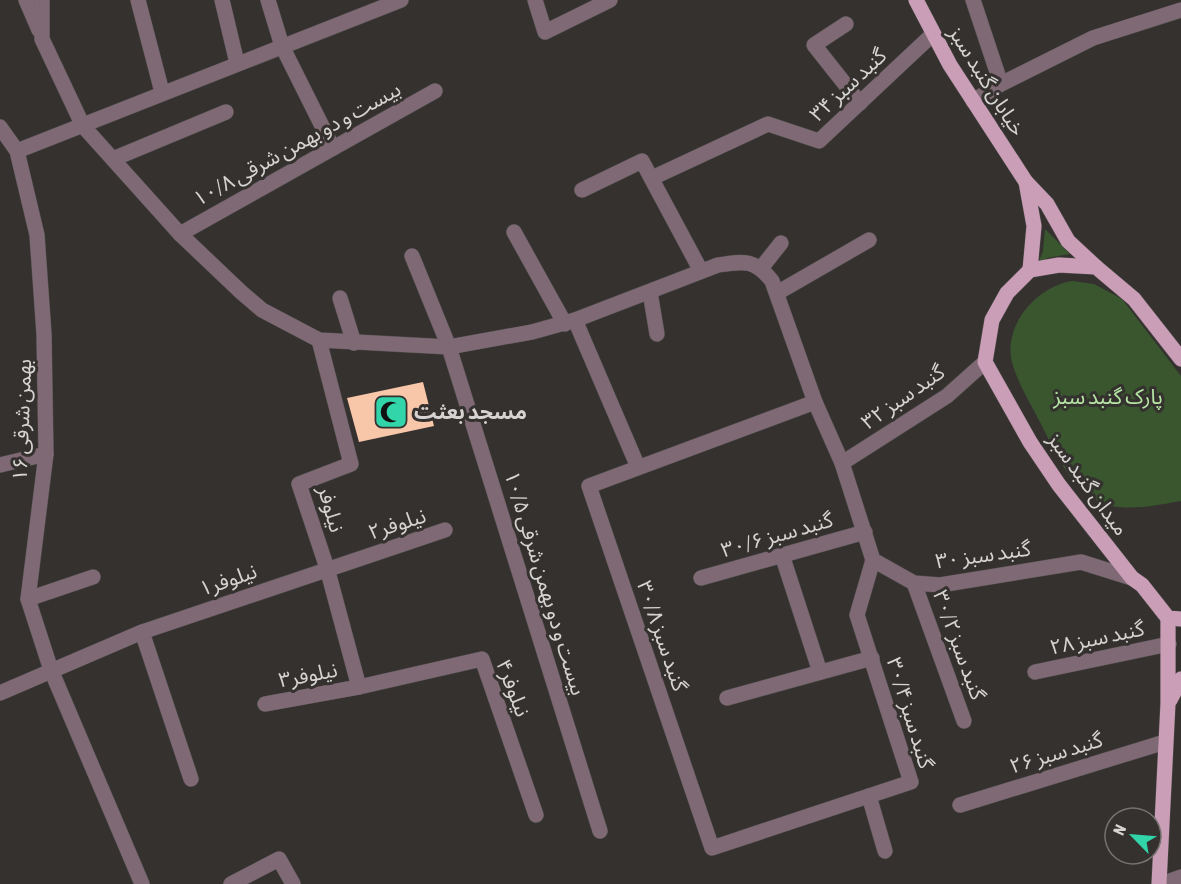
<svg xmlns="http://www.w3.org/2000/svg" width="1181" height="884" font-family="'Asap Condensed','Noto Sans Arabic',sans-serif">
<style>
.green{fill:#3a562f}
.building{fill:#f8c6a8}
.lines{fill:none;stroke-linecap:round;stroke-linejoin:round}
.minor-casing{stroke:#514e4d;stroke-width:16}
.major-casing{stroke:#514e4d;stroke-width:16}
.minor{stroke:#7e6974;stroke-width:15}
.major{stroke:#c99eb6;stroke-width:15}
.labels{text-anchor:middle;stroke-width:6;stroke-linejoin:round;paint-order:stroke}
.street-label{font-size:21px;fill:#d6d4d3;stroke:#34312f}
.park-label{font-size:21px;fill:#b6e5a4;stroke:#34312f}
.poi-label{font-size:21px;font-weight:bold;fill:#d6d4d3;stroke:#34312f;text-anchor:start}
</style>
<rect width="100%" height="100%" fill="#34312f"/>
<g class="green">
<polygon points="1045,229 1070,254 1047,258 1037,266 1043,251"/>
<path d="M1072 281 1094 284 1122 299 1181 376V501C1158 505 1131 511 1108 505 1073 495 1057 456 1042 426 1033 408 1021 389 1014 369 999 329 1035 287 1072 281Z"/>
</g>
<polygon class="building" points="423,382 434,426 359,442 347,398"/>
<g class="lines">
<defs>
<g id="minor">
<polyline points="26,0 39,30"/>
<path d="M42 0V39L83 126 180 234 241 292 262 310 319 340 449 347 532 332 575 320 718 265C744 261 755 259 772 281L815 402 842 463 873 560 914 583 940 585 1081 562 1132 578"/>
<polyline points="138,0 162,92"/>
<polyline points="222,0 237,63"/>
<polyline points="268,0 282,46 333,148"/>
<polyline points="535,0 545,32 610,0"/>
<polyline points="973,0 1001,84"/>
<polyline points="846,24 814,45 860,103"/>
<polyline points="973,101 1001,84 1093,38 1181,10"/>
<polyline points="0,127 17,151 37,235 44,334 46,454 28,599 51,670 142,884"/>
<polyline points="17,151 401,0"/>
<polyline points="113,159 226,112"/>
<polyline points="652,178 768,124 819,141 933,34"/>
<polyline points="582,190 642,161 701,271"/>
<polyline points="514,232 565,324"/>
<polyline points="180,234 435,91"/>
<polyline points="412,256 449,347 600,831"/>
<polyline points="762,267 781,243"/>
<polyline points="650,292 657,334"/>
<polyline points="777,293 869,240"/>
<polyline points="340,298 354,343"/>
<polyline points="575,320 638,467"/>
<polyline points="319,340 351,464 299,484 327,568 359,687"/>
<polyline points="815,402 589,486 712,848 911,782 857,615 873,560"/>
<polyline points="842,463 947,396 985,362"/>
<polyline points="0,465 46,454"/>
<polyline points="782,555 820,672"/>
<polyline points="701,578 865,532"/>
<polyline points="914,583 964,721"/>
<polyline points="28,599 93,577"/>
<polyline points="142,632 191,779"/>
<polyline points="1035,672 1169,644"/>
<polyline points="0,693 142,632 445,530"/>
<polyline points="727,698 872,658"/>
<polyline points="265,704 359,687 482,659 536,815"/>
<polyline points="869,796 885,851"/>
<polyline points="960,805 1165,742"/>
<polyline points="231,884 279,859 293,884"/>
<polyline points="1161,884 1181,877"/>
</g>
<g id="major">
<polyline points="916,0 950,65 1026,182"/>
<polyline points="1030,270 1034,226 1026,182 1047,204 1068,241 1096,267"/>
<polyline points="1181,359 1134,299 1096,267 1059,265 1030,270 1007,293 992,320 985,362 1030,442 1059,485 1132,578 1142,585 1168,618 1181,619"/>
<polyline points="1170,700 1181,679"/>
<polyline points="1159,884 1168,703 1168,618"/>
</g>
</defs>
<use href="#minor" class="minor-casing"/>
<use href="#major" class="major-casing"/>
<use href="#minor" class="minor"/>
<use href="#major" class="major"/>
</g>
<defs>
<symbol id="mosque-square" viewBox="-11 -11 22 22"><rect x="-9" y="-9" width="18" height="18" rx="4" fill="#32d4a9" stroke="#34312f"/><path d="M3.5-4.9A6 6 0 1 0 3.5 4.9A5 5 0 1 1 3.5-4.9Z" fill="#111"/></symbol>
</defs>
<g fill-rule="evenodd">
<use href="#mosque-square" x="372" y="393" width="38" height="38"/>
</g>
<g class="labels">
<g class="street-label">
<text transform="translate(987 81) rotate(58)" y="7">خیابان گنبد سبز</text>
<text transform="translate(848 85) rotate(-43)" y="7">گنبد سبز ۳۴</text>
<text transform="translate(297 144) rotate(-29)" y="7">بیست و دو بهمن شرقی ۱۰/۸</text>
<text transform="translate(903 397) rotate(-35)" y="7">گنبد سبز ۳۲</text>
<text transform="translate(22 420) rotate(-88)" y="7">بهمن شرقی ۱۶</text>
<text transform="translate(1088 484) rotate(54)" y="7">میدان گنبد سبز</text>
<text transform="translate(331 509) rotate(74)" y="7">نیلوفر</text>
<text transform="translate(397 524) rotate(-18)" y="7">نیلوفر۲</text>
<text transform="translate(777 535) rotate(-16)" y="7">گنبد سبز ۳۰/۶</text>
<text transform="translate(983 555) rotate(-8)" y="7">گنبد سبز ۳۰</text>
<text transform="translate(228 580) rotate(-19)" y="7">نیلوفر۱</text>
<text transform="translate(545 583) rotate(73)" y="7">بیست و دو بهمن شرقی ۱۰/۵</text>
<text transform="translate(662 636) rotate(71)" y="7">گنبد سبز ۳۰/۸</text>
<text transform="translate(1097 638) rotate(-12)" y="7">گنبد سبز ۲۸</text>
<text transform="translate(959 645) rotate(70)" y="7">گنبد سبز ۳۰/۲</text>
<text transform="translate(308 675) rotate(-11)" y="7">نیلوفر۳</text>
<text transform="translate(513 688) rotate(69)" y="7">نیلوفر۴</text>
<text transform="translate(910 713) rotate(73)" y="7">گنبد سبز ۳۰/۴</text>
<text transform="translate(1056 753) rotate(-17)" y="7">گنبد سبز ۲۶</text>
</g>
<g class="park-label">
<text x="1108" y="404">پارک گنبد سبز</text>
</g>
<g class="poi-label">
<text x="414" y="419">مسجد بعثت</text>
</g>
</g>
<g transform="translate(1133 836) rotate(295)"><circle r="28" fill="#34312f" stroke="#757271" stroke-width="1.5"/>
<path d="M0-4.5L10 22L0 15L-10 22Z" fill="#32d4a9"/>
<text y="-9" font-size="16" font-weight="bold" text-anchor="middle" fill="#d6d4d3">N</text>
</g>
</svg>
